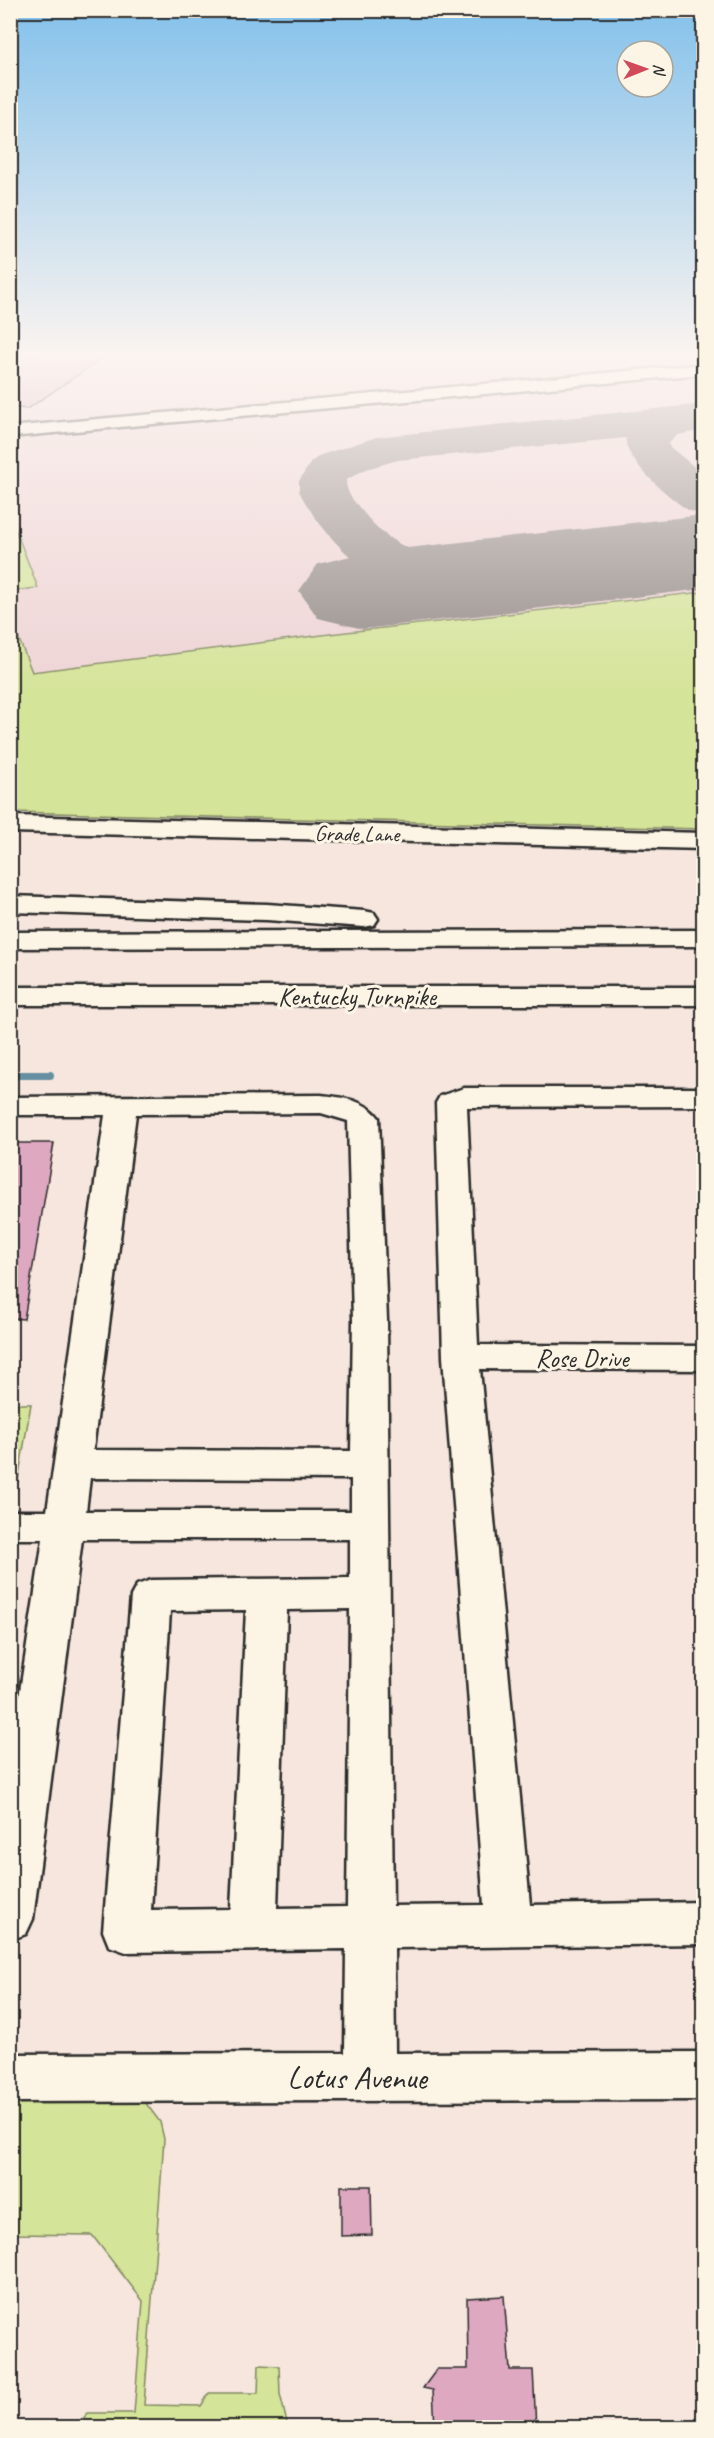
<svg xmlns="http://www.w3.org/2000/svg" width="714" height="2438" font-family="Caveat,sans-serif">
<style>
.built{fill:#eed3d5}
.green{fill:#d4e498;stroke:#808862;stroke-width:1.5}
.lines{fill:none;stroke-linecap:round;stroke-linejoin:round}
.stream{stroke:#6690a1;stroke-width:8}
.taxiway{fill:#908884;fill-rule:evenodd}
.runway{fill:#908884;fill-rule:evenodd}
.building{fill:#dda8c0;stroke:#2b2b2b;stroke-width:1.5}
.minor-casing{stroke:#2b2b2b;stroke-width:5}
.major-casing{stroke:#2b2b2b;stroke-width:5}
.highway-casing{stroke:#2b2b2b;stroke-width:5}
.minor{fill:#fcf5e5;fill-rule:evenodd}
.major{fill:#fcf5e5;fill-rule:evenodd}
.highway{fill:#fcf5e5;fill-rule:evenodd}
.labels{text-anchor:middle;stroke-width:6;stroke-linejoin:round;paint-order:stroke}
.far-street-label{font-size:22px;fill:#2b2b2b;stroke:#fcf5e5}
.street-label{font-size:26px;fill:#2b2b2b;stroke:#fcf5e5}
.near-street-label{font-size:32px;fill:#2b2b2b;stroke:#fcf5e5}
</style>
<rect width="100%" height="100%" fill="#f6e6de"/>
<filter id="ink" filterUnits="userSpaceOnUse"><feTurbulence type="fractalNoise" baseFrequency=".0167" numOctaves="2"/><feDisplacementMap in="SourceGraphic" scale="12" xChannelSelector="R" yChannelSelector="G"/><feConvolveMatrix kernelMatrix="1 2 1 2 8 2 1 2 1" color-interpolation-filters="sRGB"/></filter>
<g filter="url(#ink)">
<polygon class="built" points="11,354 703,354 703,817 11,796"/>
<g class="green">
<polygon points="10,521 14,526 38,588 11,591"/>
<polygon points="703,592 703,829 11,812 11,619 32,672 338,633"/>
<polygon points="11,1404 31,1404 13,1510 10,1510"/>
<polygon points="142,2098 160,2122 164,2139 144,2405 201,2406 209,2393 258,2393 259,2365 279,2366 280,2394 288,2427 81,2427 79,2423 88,2413 134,2413 143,2301 92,2235 11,2234 10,2099"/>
</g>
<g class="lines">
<polyline class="stream" points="10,1075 50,1075"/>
<path class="taxiway" d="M704 404V430L678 435 669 443 670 447 704 475V514C698 513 690 512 685 508 669 497 622 458 626 438L398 460 366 469 346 480C346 494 354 501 363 512 415 577 462 546 529 563L537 574 529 585C484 596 402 590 362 565 340 552 310 514 299 491V481L311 462 321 455 377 437Z"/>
<polygon class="runway" points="704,515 704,589 363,629 318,618 299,591 318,564 363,553"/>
</g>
<g class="building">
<polygon points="10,354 109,354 27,409 10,407"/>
<polygon points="10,1143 54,1143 24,1319 10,1318"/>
<polygon points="341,2186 371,2186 372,2235 341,2236"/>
<polygon points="504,2296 510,2370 533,2370 536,2427 435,2427 433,2390 423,2388 437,2369 468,2369 467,2298"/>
</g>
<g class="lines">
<defs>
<g id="minor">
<polygon points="704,364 704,374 10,437 10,427"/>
<path d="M464 1088H704V1106L467 1107 478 1345 704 1346V1370L480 1369 530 1905 704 1902V1944L394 1948 395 2053 704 2052V2100L10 2102V2054L345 2053 346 1949 126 1952 109 1946 103 1931 131 1596 137 1585 151 1580 350 1578V1539H82L33 1919 26 1934 10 1940V1757L43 1539H10V1511H47L105 1115H10V1097L321 1095C341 1097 366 1100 379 1118L387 1320 393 1906 484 1905 443 1357 436 1103 440 1096ZM321 1113 348 1121 353 1320 351 1451 93 1450 136 1114ZM90 1478 351 1479V1511H86ZM350 1609 347 1907 277 1908 287 1610ZM246 1610 231 1909 151 1910 170 1611Z"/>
</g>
<polygon id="major" points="10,816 704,833 704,849 10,832"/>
<g id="highway">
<polygon points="10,896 267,904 364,911 374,913 378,919 374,925 364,927 267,920 10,912"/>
<polygon points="704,930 704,946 10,948 10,932"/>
<rect x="10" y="987" width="694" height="18"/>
</g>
</defs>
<use href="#minor" class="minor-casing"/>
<use href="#major" class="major-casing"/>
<use href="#highway" class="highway-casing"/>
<use href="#minor" class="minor"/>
<use href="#major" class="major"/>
<use href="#highway" class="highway"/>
</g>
</g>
<linearGradient id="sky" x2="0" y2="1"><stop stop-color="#83c1eb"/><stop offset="0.51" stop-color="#fbf4f0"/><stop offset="1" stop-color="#fbf4f0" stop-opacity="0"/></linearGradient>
<rect width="714" height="695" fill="url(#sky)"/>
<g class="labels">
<g class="far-street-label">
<text transform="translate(357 833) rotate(1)" y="8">Grade Lane</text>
</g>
<g class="street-label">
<text x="357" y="1005">Kentucky Turnpike</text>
<text x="582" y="1367">Rose Drive</text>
</g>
<g class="near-street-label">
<text x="357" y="2088">Lotus Avenue</text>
</g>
</g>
<rect width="714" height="2438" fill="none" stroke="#fcf5e5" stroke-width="36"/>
<rect x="18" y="18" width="678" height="2402" fill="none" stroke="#2b2b2b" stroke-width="2" filter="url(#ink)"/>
<g transform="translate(645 69) rotate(89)"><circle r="28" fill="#fcf5e5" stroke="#a8a49b" stroke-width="1.5"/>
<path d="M0-4.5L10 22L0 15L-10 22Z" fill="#d1495b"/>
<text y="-9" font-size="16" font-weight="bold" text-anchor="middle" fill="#2b2b2b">N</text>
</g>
</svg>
